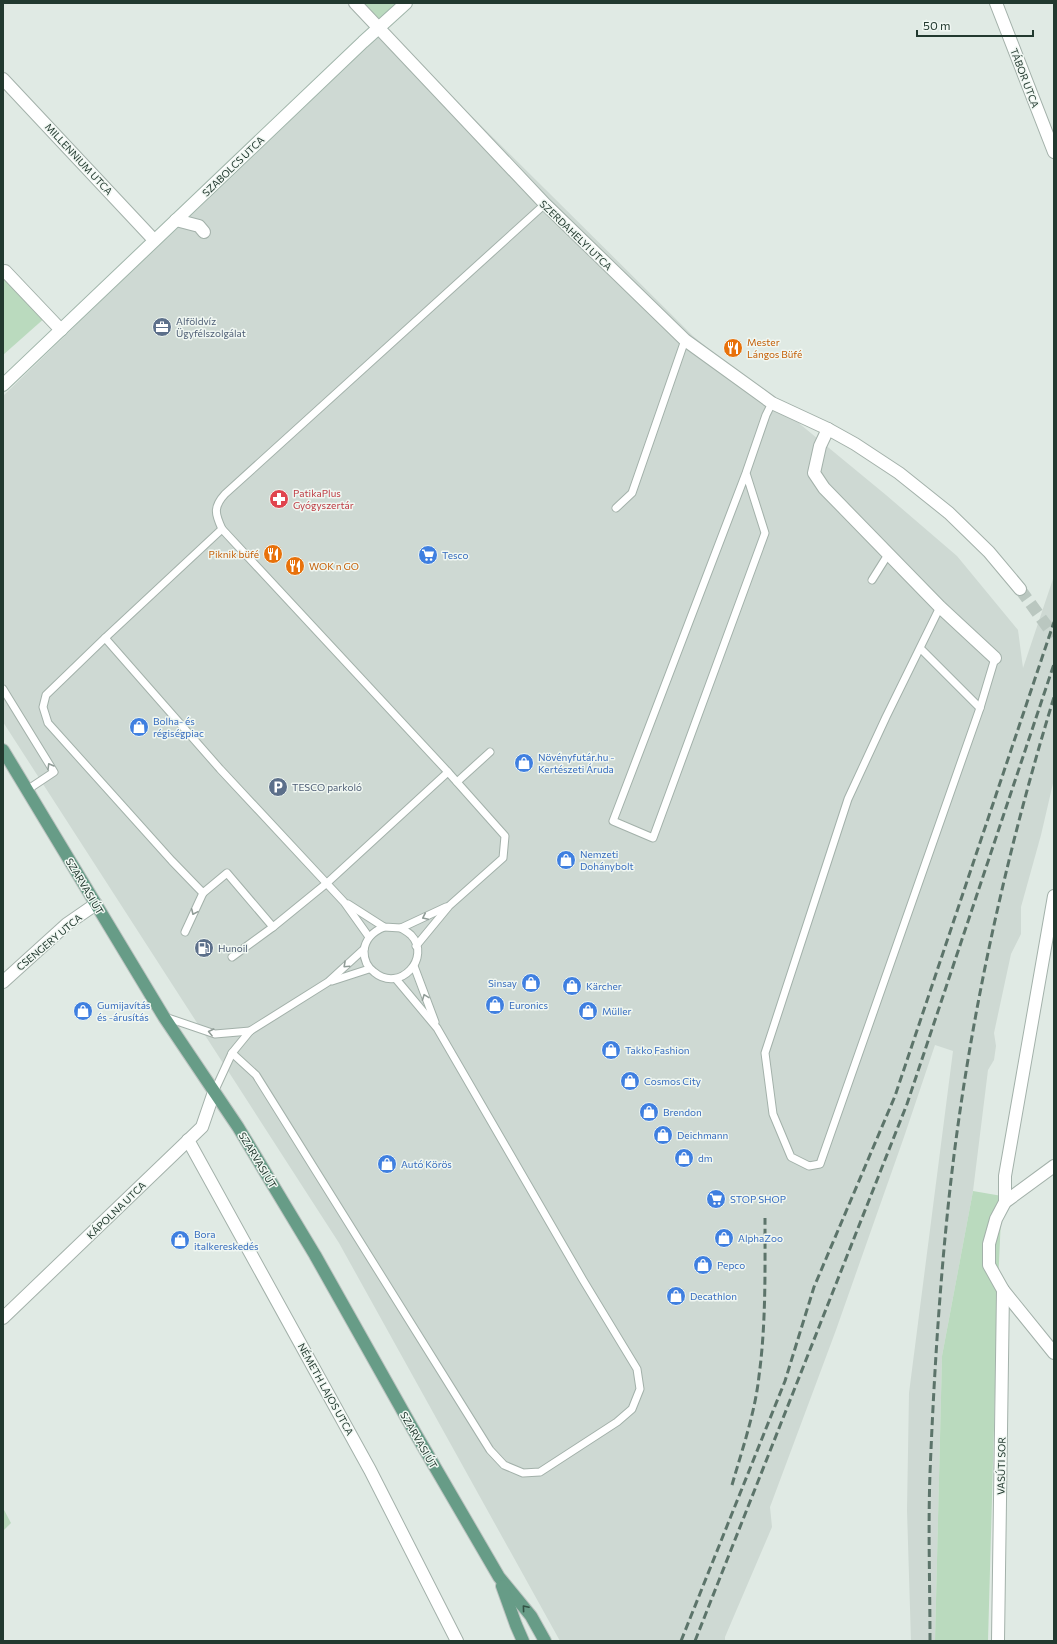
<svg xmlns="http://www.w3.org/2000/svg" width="1057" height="1644" font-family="Commissioner,sans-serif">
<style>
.built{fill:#ced9d3}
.green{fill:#badabe}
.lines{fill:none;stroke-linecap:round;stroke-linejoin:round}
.street-tunnel{stroke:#bac7c0;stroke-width:12;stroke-dasharray:12 6;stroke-linecap:butt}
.lane-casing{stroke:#a3b1aa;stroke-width:9}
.street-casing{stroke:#a3b1aa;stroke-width:14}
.secondary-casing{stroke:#a0b5aa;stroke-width:14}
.primary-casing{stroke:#bdc4c1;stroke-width:14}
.lane{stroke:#fff;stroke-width:7}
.street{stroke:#fff;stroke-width:12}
.secondary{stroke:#fff;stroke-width:12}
.primary{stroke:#679c87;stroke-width:12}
.rail{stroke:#5c746a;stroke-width:3;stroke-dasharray:8 4;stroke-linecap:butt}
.oneway{stroke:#909c97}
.oneway2{stroke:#335245}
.labels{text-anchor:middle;stroke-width:3;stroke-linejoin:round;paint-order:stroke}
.street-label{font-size:10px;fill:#22392f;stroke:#f0f7f2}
.service-label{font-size:10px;fill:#4e5e75;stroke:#f0f7f2;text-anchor:start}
.food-label{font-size:10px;fill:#c56008;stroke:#f0f7f2;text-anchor:start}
.health-label{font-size:10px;fill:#be3a42;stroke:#f0f7f2;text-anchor:start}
.shop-label{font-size:10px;fill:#366cbe;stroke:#f0f7f2;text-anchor:start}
</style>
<rect width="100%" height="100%" fill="#e0eae4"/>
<polygon class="built" points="383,28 693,336 886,495 957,556 1018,630 1023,668 1054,576 1054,779 1041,835 1021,907 1021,934 1011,954 994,1033 996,1046 994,1060 988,1070 973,1191 942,1356 935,1641 911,1641 907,1510 909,1393 953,1051 935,1045 904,1137 836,1330 770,1507 772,1527 725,1637 725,1641 560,1641 339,1243 3,722 3,396"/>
<g class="green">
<polygon points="360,3 398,3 378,22"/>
<polygon points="3,273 47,316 3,355"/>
<polygon points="973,1191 1002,1196 998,1284 988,1641 935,1641 942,1356"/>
<polygon points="3,1508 11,1523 3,1531"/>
</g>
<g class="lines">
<polyline class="street-tunnel" points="1020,589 1054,636"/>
<defs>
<g id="lane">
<polyline points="746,473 765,533 653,838 613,821 746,473 766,415 772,403"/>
<polyline points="616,508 632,493 685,340"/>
<polyline points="222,529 105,638 220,769 344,902 369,937"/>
<polyline points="872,580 889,553"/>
<polyline points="940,607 886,717 848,799 765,1053 773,1114 791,1157 809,1166 820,1164 980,708 995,658"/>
<polyline points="105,638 46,695 43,707 48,723 172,861 203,893 227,873 273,927 327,883 448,772"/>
<polyline points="921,649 980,708"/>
<polyline points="3,689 54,772 27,790"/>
<polyline points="457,782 490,752"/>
<polyline points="348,904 384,927 401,928 446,907"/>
<path d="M384 927C374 931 365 939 364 951 364 960 367 967 374 972 400 994 432 957 411 935 408 932 404 930 401 928"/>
<polyline points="185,932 203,893"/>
<path d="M416 946 449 906 503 858 505 836 448 772 222 529C215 514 213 507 225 494L545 204"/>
<polyline points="232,957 273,927"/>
<polyline points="414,966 435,1022"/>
<polyline points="332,981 369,969"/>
<polyline points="165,1017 215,1034 250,1031"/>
<polyline points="232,1053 256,1075 490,1450 504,1465 523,1473 540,1472 617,1422 632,1409 640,1389 637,1369 583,1280 437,1028 396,979"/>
<polyline points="214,1092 232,1053 250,1031 328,982 364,949"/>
</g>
<g id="street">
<polyline points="355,3 545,204 685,340 772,403 828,429 855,444 899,473 949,513 989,552 1020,589"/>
<polyline points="996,3 1054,152"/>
<polyline points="3,79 154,240"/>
<polyline points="176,220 199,226 204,232"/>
<polyline points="3,273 5,271 61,330"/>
<polyline points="828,429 820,446 814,473 824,488 940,607 995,658"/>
<polyline points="3,982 67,924 96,904"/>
<polyline points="188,1140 370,1470 457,1641"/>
<polyline points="1054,1166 1005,1202 996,1219 989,1244 989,1265 1003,1290 1054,1353"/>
<polyline points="1005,1202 1005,1176 1054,896"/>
<polyline points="3,1318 202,1127 214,1092"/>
<polyline points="998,1641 1003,1290"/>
</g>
<polyline id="secondary" points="3,385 363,42 406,3"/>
<g id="primary">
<polyline points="3,750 164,1017 238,1127 315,1255 414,1431 499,1577 531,1616 545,1641"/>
<polyline points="502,1586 516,1625 523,1641"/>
</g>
</defs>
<use href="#lane" class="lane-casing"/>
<use href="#street" class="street-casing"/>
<use href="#secondary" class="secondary-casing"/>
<use href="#primary" class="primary-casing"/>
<use href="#lane" class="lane"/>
<use href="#street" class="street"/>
<use href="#secondary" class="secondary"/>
<use href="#primary" class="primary"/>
<g class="rail">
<path d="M732 1485C742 1450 755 1413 759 1376 766 1324 765 1271 765 1218"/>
<polyline points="681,1641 785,1381 814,1287 895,1096 1054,622"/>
<polyline points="695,1641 907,1104 1054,664"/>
<path d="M930 1641C930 1585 928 1529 930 1473 934 1375 940 1277 951 1180 970 1016 1006 854 1054 697"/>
</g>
</g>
<defs><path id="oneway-chevron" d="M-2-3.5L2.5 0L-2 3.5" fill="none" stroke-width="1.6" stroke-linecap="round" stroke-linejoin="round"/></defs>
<g class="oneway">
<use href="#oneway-chevron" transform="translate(50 766) rotate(-120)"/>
<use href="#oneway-chevron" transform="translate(194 912) rotate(114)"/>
<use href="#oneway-chevron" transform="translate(425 917) rotate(155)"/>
<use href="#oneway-chevron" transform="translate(346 965) rotate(137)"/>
<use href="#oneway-chevron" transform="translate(425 997) rotate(-111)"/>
<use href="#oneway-chevron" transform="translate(211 1032) rotate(-166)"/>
</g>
<use class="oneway2" href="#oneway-chevron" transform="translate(525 1608) rotate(-130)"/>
<defs>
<symbol id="office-disc" viewBox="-11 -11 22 22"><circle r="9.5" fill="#5c6f8a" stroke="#f0f7f2"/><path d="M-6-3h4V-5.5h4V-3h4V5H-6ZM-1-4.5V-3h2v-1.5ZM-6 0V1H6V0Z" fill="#fff"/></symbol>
<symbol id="restaurant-disc" viewBox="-11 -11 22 22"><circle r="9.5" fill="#e8710a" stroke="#f0f7f2"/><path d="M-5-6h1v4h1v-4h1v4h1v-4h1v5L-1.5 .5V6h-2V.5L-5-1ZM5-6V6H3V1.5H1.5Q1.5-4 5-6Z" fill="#fff"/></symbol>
<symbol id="pharmacy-disc" viewBox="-11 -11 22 22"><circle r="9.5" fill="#e0444e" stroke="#f0f7f2"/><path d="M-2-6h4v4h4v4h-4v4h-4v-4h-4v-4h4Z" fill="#fff"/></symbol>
<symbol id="supermarket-disc" viewBox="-11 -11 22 22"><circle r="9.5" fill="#3f7fe0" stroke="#f0f7f2"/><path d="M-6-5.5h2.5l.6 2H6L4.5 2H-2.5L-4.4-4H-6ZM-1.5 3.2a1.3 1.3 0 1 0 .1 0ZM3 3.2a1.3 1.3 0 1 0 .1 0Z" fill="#fff"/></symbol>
<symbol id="shop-disc" viewBox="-11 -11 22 22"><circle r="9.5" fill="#3f7fe0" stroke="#f0f7f2"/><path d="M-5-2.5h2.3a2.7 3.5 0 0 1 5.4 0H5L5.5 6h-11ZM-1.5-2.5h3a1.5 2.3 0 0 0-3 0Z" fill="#fff"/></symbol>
<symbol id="parking-disc" viewBox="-11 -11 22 22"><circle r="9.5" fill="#5c6f8a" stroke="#f0f7f2"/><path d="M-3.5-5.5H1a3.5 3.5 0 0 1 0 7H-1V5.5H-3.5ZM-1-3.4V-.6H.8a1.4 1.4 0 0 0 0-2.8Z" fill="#fff"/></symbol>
<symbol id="fuel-disc" viewBox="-11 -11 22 22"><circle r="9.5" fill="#5c6f8a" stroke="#f0f7f2"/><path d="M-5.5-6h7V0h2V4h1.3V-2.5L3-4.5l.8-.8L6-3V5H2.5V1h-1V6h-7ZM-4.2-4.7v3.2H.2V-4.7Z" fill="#fff"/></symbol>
</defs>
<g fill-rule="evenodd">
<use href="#office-disc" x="151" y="316" width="22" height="22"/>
<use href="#restaurant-disc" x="722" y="337" width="22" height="22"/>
<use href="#pharmacy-disc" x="268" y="488" width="22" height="22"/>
<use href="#restaurant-disc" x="262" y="543" width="22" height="22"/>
<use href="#supermarket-disc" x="417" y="544" width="22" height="22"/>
<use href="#restaurant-disc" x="284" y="555" width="22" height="22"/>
<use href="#shop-disc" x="128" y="716" width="22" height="22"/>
<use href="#shop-disc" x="513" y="752" width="22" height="22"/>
<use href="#parking-disc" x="267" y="776" width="22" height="22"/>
<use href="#shop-disc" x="555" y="849" width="22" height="22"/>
<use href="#fuel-disc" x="193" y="937" width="22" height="22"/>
<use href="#shop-disc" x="520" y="972" width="22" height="22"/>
<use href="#shop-disc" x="561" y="975" width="22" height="22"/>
<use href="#shop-disc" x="484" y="994" width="22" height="22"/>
<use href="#shop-disc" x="72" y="1000" width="22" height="22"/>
<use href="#shop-disc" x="577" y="1000" width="22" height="22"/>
<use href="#shop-disc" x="600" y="1039" width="22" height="22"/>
<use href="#shop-disc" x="619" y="1070" width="22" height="22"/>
<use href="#shop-disc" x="638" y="1101" width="22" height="22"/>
<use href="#shop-disc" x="652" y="1124" width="22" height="22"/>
<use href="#shop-disc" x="673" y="1147" width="22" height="22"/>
<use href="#shop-disc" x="376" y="1153" width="22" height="22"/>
<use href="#supermarket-disc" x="705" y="1188" width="22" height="22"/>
<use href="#shop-disc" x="713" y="1227" width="22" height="22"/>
<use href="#shop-disc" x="169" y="1229" width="22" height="22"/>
<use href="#shop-disc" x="692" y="1254" width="22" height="22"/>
<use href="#shop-disc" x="665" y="1285" width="22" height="22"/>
</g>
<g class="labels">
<g class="street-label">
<text transform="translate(1025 78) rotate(69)" y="4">TÁBOR UTCA</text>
<text transform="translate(79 159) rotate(47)" y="4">MILLENNIUM UTCA</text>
<text transform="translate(233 166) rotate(-44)" y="4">SZABOLCS UTCA</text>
<text transform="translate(576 235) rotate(44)" y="4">SZERDAHELYI UTCA</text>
<text transform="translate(85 886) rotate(59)" y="4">SZARVASI ÚT</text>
<text transform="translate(49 942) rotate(-40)" y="4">CSENGERY UTCA</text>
<text transform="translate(258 1160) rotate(59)" y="4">SZARVASI ÚT</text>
<text transform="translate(116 1210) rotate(-44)" y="4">KÁPOLNA UTCA</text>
<text transform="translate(326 1389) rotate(61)" y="4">NÉMETH LAJOS UTCA</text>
<text transform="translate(419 1440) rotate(60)" y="4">SZARVASI ÚT</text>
<text transform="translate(1001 1466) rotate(-89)" y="4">VASÚTI SOR</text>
</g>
<g class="service-label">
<text x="176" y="325">Alföldvíz<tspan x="176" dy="12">Ügyfélszolgálat</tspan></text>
<text x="292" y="791">TESCO parkoló</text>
<text x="218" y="952">Hunoil</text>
</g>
<g class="food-label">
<text x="747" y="346">Mester<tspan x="747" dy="12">Lángos Büfé</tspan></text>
<text x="259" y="558" text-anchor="end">Piknik büfé</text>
<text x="309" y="570">WOK n GO</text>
</g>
<g class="health-label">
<text x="293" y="497">PatikaPlus<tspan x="293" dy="12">Gyógyszertár</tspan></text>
</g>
<g class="shop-label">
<text x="442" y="559">Tesco</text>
<text x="153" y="725">Bolha- és<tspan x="153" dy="12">régiségpiac</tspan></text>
<text x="538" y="761">Növényfutár.hu -<tspan x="538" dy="12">Kertészeti Áruda</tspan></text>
<text x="580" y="858">Nemzeti<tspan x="580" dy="12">Dohánybolt</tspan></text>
<text x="517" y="987" text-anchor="end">Sinsay</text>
<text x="586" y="990">Kärcher</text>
<text x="97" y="1009">Gumijavítás<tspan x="97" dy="12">és -árusítás</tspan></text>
<text x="509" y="1009">Euronics</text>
<text x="602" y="1015">Müller</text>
<text x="625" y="1054">Takko Fashion</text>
<text x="644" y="1085">Cosmos City</text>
<text x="663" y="1116">Brendon</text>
<text x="677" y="1139">Deichmann</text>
<text x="698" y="1162">dm</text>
<text x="401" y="1168">Autó Körös</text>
<text x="730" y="1203">STOP SHOP</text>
<text x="194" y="1238">Bora<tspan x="194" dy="12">italkereskedés</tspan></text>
<text x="738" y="1242">AlphaZoo</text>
<text x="717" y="1269">Pepco</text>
<text x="690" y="1300">Decathlon</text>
</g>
</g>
<rect width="1057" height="1644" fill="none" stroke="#22392f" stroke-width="8"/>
<path d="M917 30v6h116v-6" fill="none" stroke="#22392f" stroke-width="2"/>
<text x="923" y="30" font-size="12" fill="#22392f" stroke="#f0f7f2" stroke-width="3" paint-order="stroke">50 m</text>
</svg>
